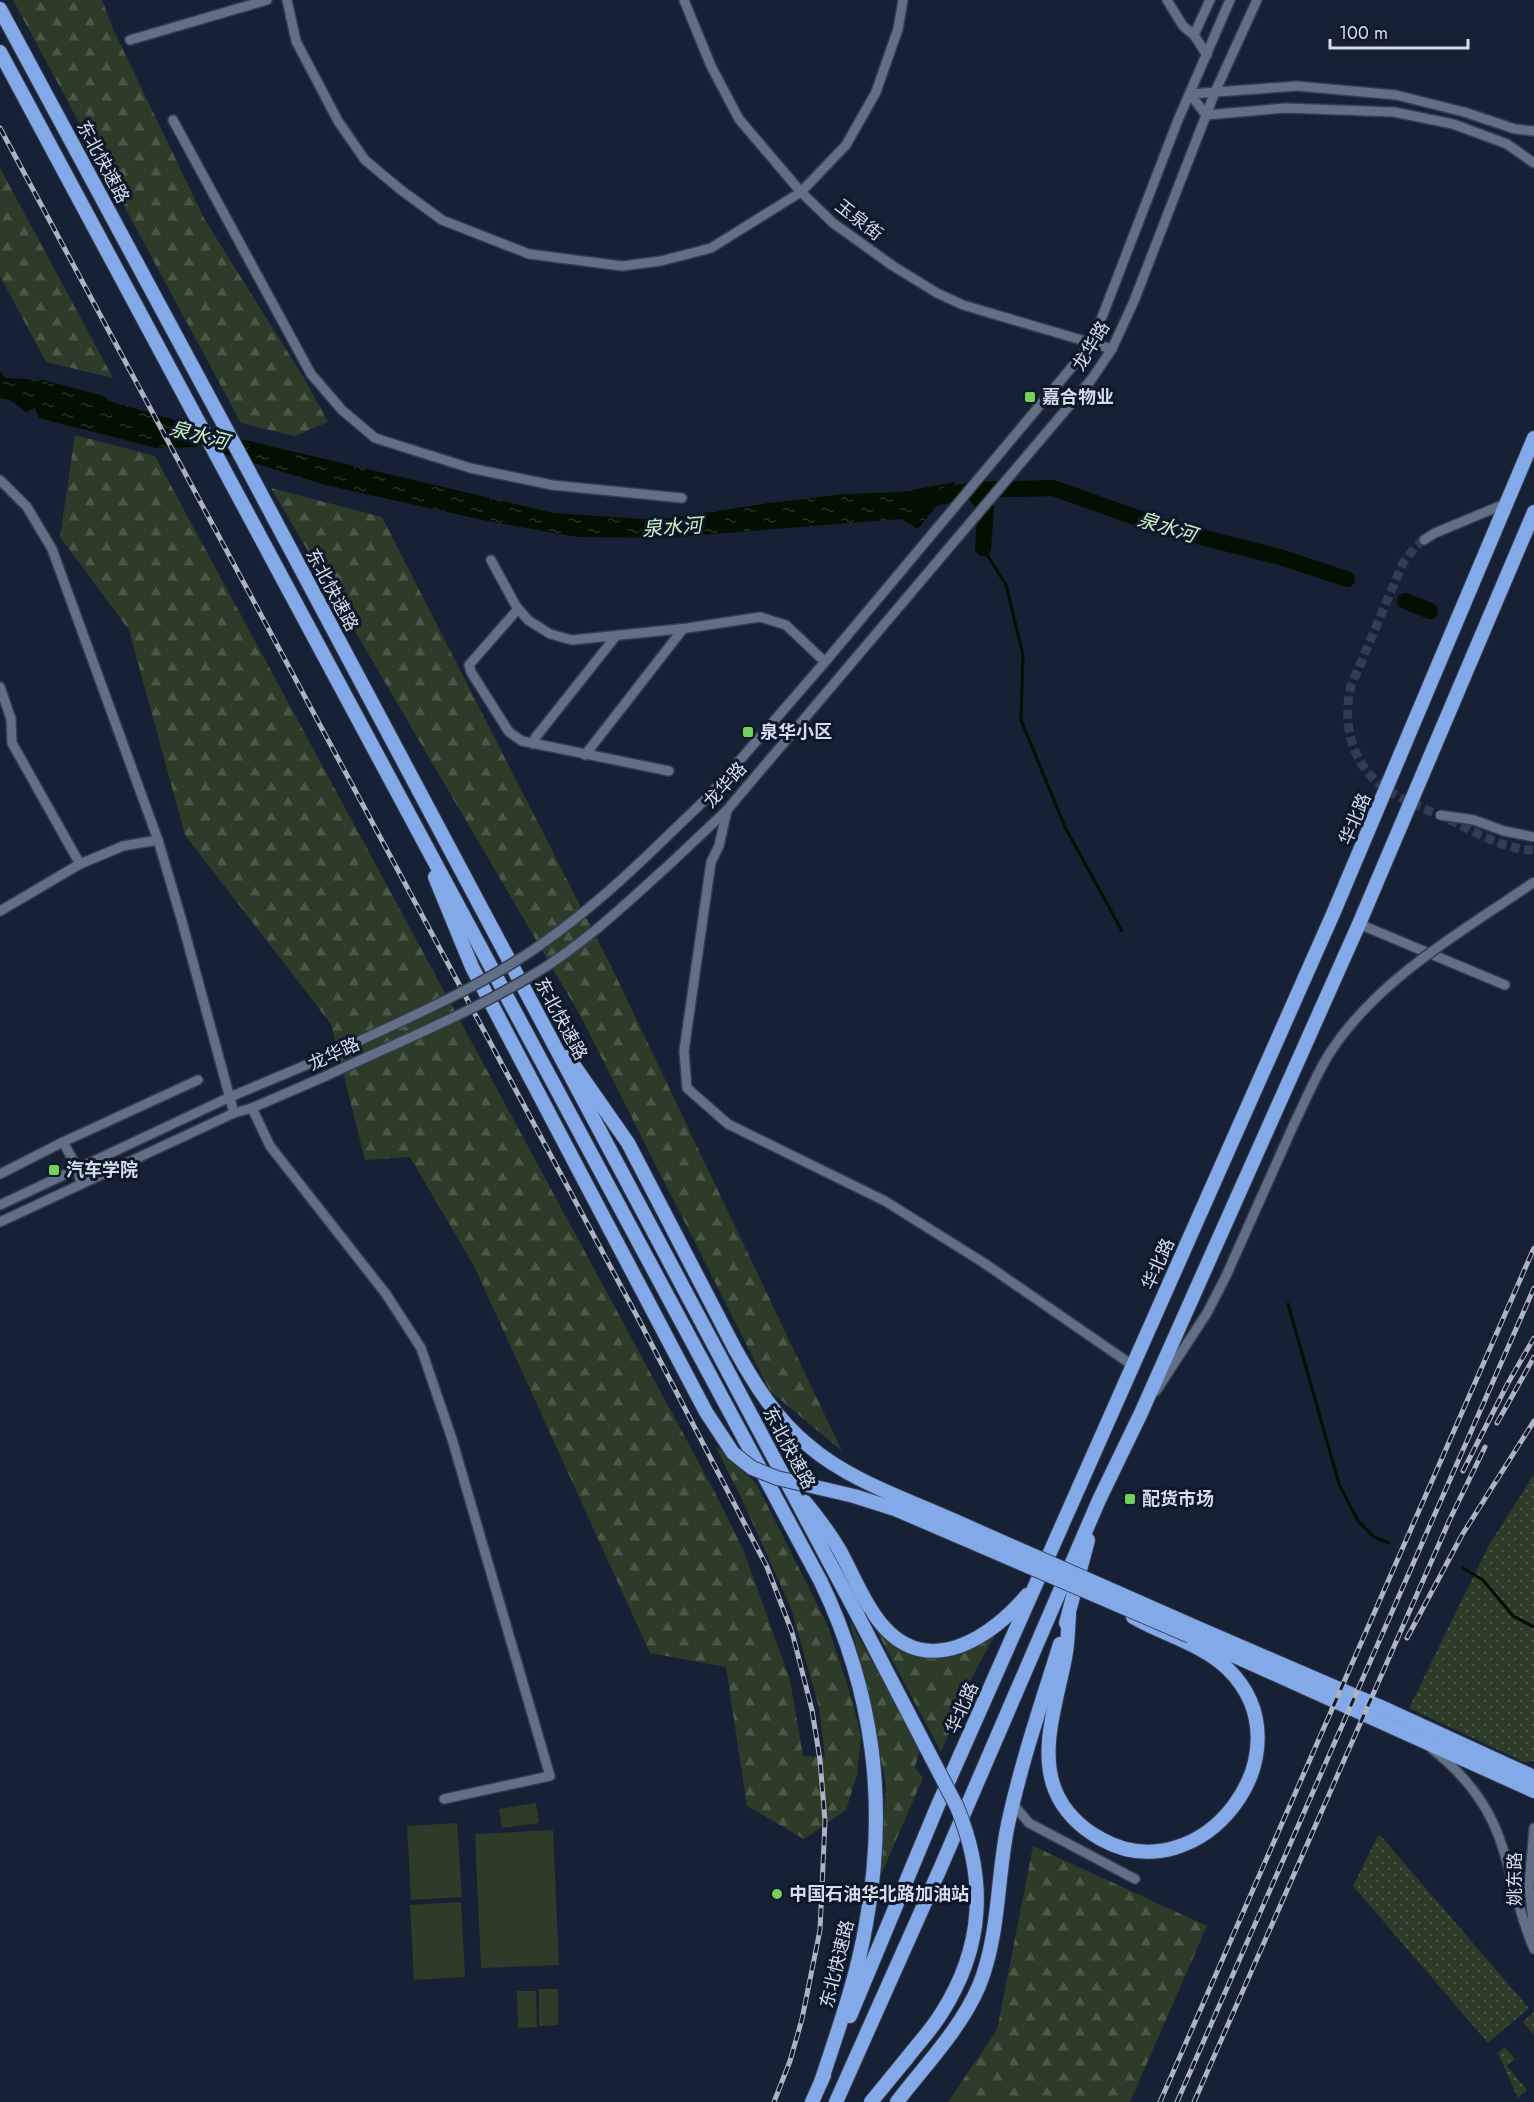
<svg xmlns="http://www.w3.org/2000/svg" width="1534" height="2102" font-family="Jost,'Noto Sans SC',sans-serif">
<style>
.grass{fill:url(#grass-dots)}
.forest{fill:url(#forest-firs)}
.pitch{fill:#2c3c28}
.water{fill:url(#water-ripples)}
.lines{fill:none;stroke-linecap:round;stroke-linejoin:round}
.stream{stroke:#020f01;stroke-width:3}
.river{stroke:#020f01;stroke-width:16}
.minor-tunnel{stroke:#333d51;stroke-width:9;stroke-dasharray:9 4.5;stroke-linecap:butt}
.minor-casing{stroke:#353c4d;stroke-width:12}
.highway-casing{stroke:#353c4d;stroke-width:16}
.minor{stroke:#616f87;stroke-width:9}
.highway{stroke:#84a9e9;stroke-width:14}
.rail-casing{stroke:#acb4c4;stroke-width:5}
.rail{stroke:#0d182b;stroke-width:3;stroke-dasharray:9;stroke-linecap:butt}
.minor-bridge-casing{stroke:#353c4d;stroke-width:12;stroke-linecap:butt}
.highway-bridge-casing{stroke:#353c4d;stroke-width:16;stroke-linecap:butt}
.minor-bridge{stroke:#616f87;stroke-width:9}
.highway-bridge{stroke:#84a9e9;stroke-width:14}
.poi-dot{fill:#73d25c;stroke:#0d182b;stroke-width:2}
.labels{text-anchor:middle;stroke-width:6;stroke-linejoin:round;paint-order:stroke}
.street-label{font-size:18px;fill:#d5dcea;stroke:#0d182b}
.poi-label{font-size:18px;font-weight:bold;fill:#d5dcea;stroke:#0d182b;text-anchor:start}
.water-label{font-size:20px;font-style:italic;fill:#cbf1c2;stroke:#0d182b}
</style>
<defs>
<pattern id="grass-dots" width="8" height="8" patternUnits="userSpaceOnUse" patternTransform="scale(1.5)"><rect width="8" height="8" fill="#2c3c28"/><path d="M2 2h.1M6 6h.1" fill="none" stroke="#4a5847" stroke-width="1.8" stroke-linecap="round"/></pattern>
<pattern id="forest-firs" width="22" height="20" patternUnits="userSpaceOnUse" patternTransform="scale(1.5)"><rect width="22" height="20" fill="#2c3c28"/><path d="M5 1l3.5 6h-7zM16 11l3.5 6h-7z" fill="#4a5847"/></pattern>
<pattern id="water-ripples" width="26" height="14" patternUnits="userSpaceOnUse" patternTransform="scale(1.5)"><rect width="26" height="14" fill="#020f01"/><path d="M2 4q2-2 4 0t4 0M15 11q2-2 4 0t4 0" fill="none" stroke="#263126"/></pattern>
</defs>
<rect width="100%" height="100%" fill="#162136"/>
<g class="grass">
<polygon points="1534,1474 1534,1761 1524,1762 1409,1708 1488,1547"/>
<polygon points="1379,1834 1529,2008 1488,2043 1353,1886"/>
<polygon points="1534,2012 1534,2036 1523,2022"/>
<polygon points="1505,2047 1515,2059 1507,2066 1527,2090 1518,2098 1498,2053"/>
</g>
<g class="forest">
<polygon points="13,0 102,0 113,29 205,220 304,378 328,422 295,436 241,423"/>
<polygon points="0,168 113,378 46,362 0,276"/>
<polygon points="75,435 155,456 712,1487 743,1549 790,1680 803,1756 825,1757 819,1707 791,1608 744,1504 715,1445 756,1483 827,1624 850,1693 861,1735 857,1775 846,1810 804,1839 747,1806 726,1667 650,1653 474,1266 410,1157 365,1160 331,1024 185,835 129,630 60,537"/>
<polygon points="271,488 382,517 613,970 842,1451 770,1391 580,1015"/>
<polygon points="849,1619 920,1749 915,1767 923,1778 880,1877 886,1785 866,1685"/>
<path d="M873 1624C885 1631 921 1654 932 1656 954 1661 976 1647 992 1634L995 1635 971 1679 941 1752Z"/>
<polygon points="1033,1846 1207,1926 1130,2102 948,2102 997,2030"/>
</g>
<g class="pitch">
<polygon points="536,1803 539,1823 502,1828 499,1809"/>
<polygon points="457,1823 462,1897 411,1900 407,1826"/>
<polygon points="553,1830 559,1965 481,1968 475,1834"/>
<polygon points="461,1902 465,1977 414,1980 410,1905"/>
<polygon points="539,1989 558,1989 558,2025 539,2026"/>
<polygon points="517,1991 536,1991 537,2027 518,2028"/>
</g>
<polygon class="water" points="0,371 5,378 30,379 33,382 43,380 104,396 109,401 245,440 553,513 658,520 769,503 844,494 900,492 956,482 918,529 901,519 662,538 578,537 487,521 325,485 202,447 156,448 39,418 35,408 26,412 10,400 0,398"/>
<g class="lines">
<g class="stream">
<polyline points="983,548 1006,585 1023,655 1021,720 1065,827 1122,931"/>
<polyline points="1288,1304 1339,1484 1358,1521 1374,1537 1389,1543"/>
<polyline points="1463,1568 1483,1580 1513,1616 1534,1627"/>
</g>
<g class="river">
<polyline points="972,490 986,508 983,548"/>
<polyline points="925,500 972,490 1053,488 1166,528 1280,557 1347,579"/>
<polyline points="1405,601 1430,611"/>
</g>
<path class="minor-tunnel" d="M1424 540 1416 546 1403 563 1351 686C1342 722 1351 763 1382 786 1402 801 1429 810 1452 821 1478 833 1505 850 1534 850"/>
<defs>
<g id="minor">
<polyline points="287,0 296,41 338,121 365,160 401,190 442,220 529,254 622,266 661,261 711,248 801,192 846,145 876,92 898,29 903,0"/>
<polyline points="684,0 711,66 739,119 801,192 833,223 893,266 937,293 963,305 1112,349"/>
<polyline points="1167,0 1183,26 1194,35 1207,55"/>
<polyline points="1194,35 1210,0"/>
<polyline points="130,40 267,0"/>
<polyline points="1190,94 1206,115 1285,108 1394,112 1453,124 1507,144 1534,163"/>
<polyline points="1190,94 1297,86 1396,95 1464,112 1515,129 1534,131"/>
<polyline points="173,120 311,374 342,410 375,438 470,468 552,485 682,498"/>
<polyline points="0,480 27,507 52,549 158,840 181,918 234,1113"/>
<polyline points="1424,540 1435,533 1507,503"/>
<polyline points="491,560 516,606 528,620 550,634 572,640 688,628 760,617 786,625 825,662"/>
<polyline points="518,609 469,665 471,672 509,732 522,741 669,771"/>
<polyline points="0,687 11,719 12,743 80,864"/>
<polyline points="533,744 535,738 616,636"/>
<polyline points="585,755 683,629"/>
<polyline points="727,810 719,846 711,862 684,1051 687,1088 728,1124 885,1201 984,1263 1132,1365"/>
<polyline points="655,848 708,797 825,662 1092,343 1178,120 1230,0"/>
<polyline points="672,862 727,810 1091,380 1112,349 1134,301 1215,92 1257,0"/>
<polyline points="0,911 80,864 123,846 158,840"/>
<polyline points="1359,924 1505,985"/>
<polyline points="252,1108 270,1146 386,1294 421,1348 452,1439 550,1776 444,1799"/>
<polyline points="63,1142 78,1169 81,1184"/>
<polyline points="0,1174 63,1142 198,1080"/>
<polyline points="0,1205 230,1097 318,1060"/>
<polyline points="0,1222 234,1113 252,1108 326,1076"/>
<polyline points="1156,1391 1207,1313 1226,1276 1294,1124"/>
<path d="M1432 1749C1464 1774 1490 1807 1502 1846 1514 1881 1519 1915 1534 1949"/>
<polyline points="1013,1804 1029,1823 1135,1879"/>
<polyline points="1534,1828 1529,1887 1534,1930"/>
</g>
<g id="highway">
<polyline points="0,9 253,479 858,1616"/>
<path d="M0 52 821 1582C874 1693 888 1804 866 1924 857 1978 838 2030 821 2082"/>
<polyline points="435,877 472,967 513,1045"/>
<polyline points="568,1057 628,1143 735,1349"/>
<path d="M805 1502C818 1518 830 1533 840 1551 853 1575 865 1605 883 1626 929 1679 992 1637 1027 1595"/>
<path d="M1069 1615C1068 1627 1068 1640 1066 1652 1059 1696 1038 1747 1055 1790 1064 1812 1081 1828 1101 1839 1201 1895 1312 1752 1228 1669 1202 1644 1164 1635 1133 1617"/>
<polyline points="1066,1623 1088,1540"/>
<polyline points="1193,1626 1390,1711 1534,1777"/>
<polyline points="1197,1639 1534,1791"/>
<polyline points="850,2016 938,1805 1333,914 1534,438"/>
<polyline points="812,2102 824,2075"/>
<polyline points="836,2102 940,1869 1099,1500 1141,1413 1359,924 1534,512"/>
<polyline points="871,2102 907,2058"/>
<path d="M897 2102C925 2065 960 2030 979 1986 999 1937 997 1881 1007 1829 1020 1766 1041 1705 1060 1644"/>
</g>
</defs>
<use href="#minor" class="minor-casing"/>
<use href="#highway" class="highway-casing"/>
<use href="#minor" class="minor"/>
<use href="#highway" class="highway"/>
<defs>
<g id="rail">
<polyline points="0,128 639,1320 767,1567 792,1632 812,1710 820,1760 825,1821 820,1930 802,2019 790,2061 774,2102"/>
<polyline points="1497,1423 1534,1357"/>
<polyline points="1463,1471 1508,1383 1534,1338"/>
<polyline points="1407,1638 1462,1535 1534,1421"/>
<polyline points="1160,2102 1534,1248"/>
<polyline points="1177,2102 1534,1288"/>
<polyline points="1194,2102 1450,1519 1485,1447"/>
</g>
</defs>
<use href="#rail" class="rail-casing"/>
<use href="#rail" class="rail"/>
<defs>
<g id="minor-bridge">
<polyline points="1440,815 1474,820 1504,831 1534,837"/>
<path d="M318 1060C390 1026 466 995 533 950 577 920 617 885 655 848"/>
<path d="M326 1076C394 1044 466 1015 531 976 583 945 627 903 672 862"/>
<path d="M1294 1124C1306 1100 1316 1074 1331 1051 1380 977 1462 932 1534 882"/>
</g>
<g id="highway-bridge">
<polyline points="513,1045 706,1412 733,1453 752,1468 777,1478 854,1496 895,1509 1190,1636"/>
<path d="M735 1349C755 1385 776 1419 809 1446 850 1481 906 1499 955 1521 1034 1556 1114 1591 1193 1626"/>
<path d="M858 1616 957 1807C987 1880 984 1947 941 2014 931 2030 918 2044 907 2058"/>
</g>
</defs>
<use href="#minor-bridge" class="minor-bridge-casing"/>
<use href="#highway-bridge" class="highway-bridge-casing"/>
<use href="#minor-bridge" class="minor-bridge"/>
<use href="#highway-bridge" class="highway-bridge"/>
</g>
<g class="poi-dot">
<rect x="1024" y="391" width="12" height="12" rx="3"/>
<rect x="742" y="726" width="12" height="12" rx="3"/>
<rect x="48" y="1164" width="12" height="12" rx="3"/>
<rect x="1124" y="1493" width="12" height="12" rx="3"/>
<circle cx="777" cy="1894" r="6"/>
</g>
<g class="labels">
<g class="street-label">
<text transform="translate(103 162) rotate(62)" y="6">东北快速路</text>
<text transform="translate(859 220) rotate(38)" y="6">玉泉街</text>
<text transform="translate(1091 346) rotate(-59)" y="6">龙华路</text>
<text transform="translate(332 590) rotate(62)" y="6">东北快速路</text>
<text transform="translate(725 785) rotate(-48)" y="6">龙华路</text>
<text transform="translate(1355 819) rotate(-67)" y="6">华北路</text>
<text transform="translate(561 1019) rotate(62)" y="6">东北快速路</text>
<text transform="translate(334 1054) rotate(-25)" y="6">龙华路</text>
<text transform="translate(1158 1264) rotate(-66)" y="6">华北路</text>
<text transform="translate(789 1448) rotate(62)" y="6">东北快速路</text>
<text transform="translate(962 1708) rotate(-66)" y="6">华北路</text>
<text transform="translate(1515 1879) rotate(-90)" y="6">姚东路</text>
<text transform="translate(837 1964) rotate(-76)" y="6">东北快速路</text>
</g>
<g class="poi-label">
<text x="1042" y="403">嘉合物业</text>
<text x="760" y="738">泉华小区</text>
<text x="66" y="1176">汽车学院</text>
<text x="1142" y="1505">配货市场</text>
<text x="789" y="1900">中国石油华北路加油站</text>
</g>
<g class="water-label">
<text transform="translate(199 435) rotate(15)" y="7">泉水河</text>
<text transform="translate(672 527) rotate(-4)" y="7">泉水河</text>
<text transform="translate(1167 527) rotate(17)" y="7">泉水河</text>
</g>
</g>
<path d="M1330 39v9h138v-9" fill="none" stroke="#d5dcea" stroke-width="3"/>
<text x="1339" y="39" font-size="18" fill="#d5dcea" stroke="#0d182b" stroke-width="4.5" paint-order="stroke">100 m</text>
</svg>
